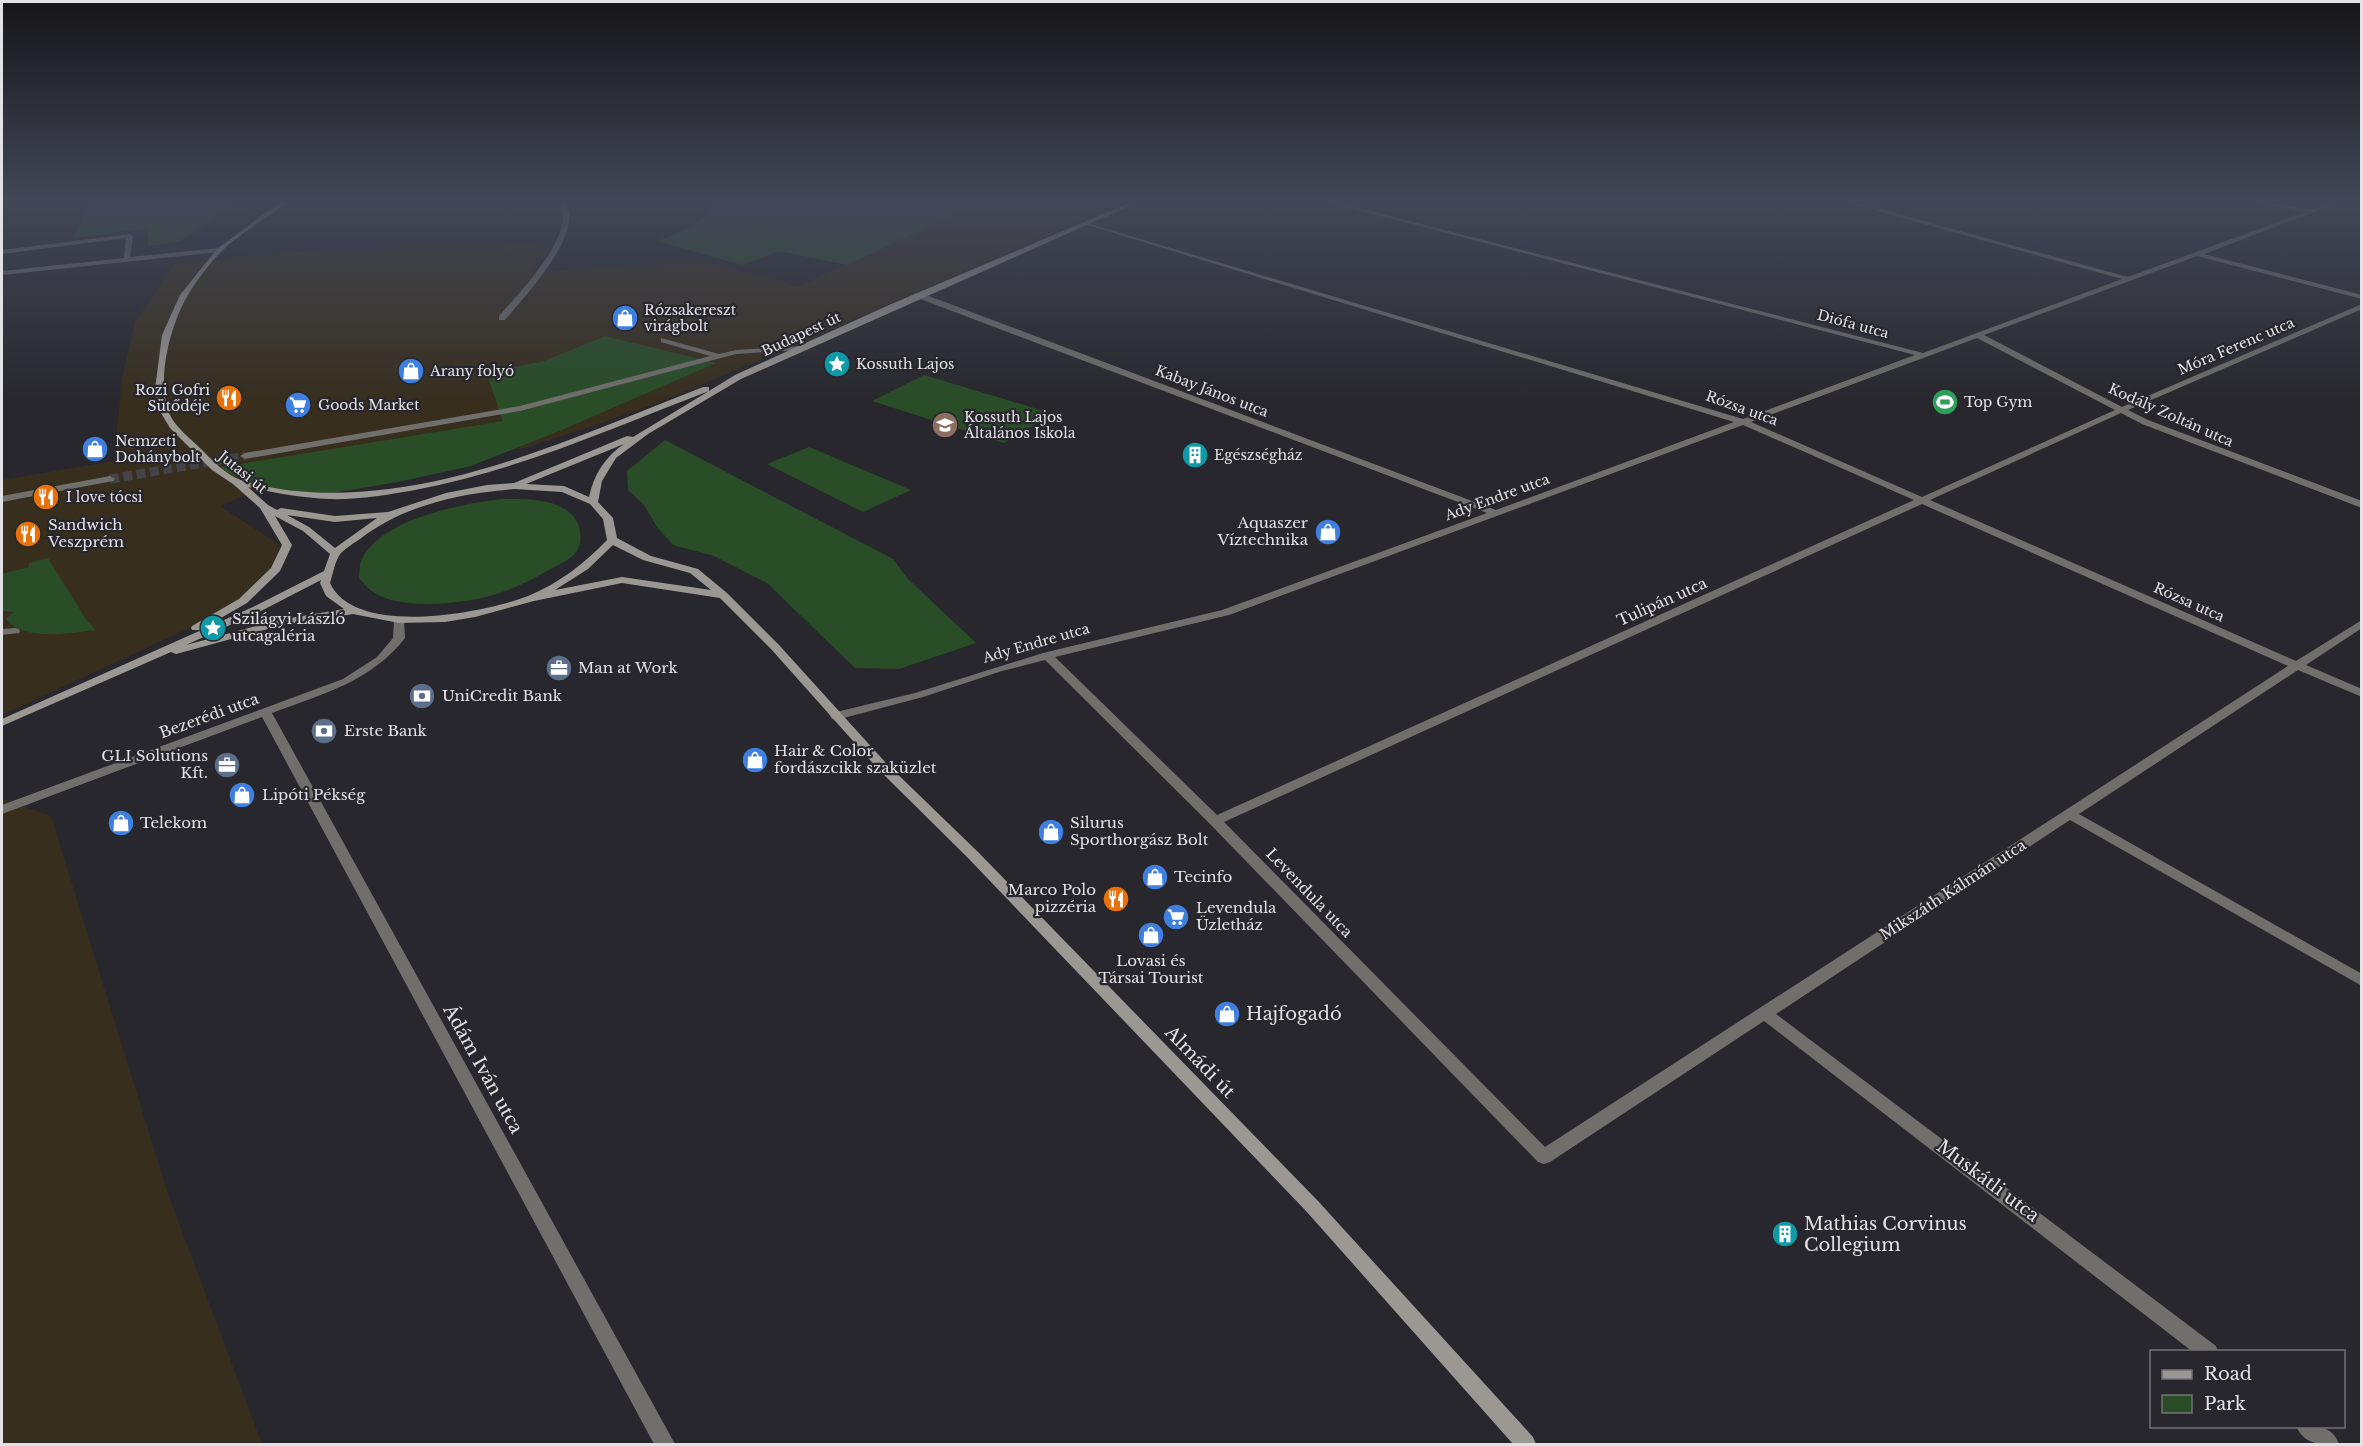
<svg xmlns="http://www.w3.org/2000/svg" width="2363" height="1446" font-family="'Libre Baskerville',serif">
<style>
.commercial{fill:#372e1e}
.green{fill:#294d27}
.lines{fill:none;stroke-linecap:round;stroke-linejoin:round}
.street-tunnel{stroke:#444349;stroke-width:9;stroke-dasharray:9 4.5;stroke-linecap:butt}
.street{fill:#716f6c;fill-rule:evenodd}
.secondary{fill:#9b9793;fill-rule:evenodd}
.labels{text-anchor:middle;stroke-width:4.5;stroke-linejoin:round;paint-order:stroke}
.far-poi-label{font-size:14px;fill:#e2e1e5;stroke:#28272d;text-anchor:start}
.far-street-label{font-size:14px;fill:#e2e1e5;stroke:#28272d}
.poi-label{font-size:15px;fill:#e2e1e5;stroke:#28272d;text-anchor:start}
.street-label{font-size:15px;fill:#e2e1e5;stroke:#28272d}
.near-poi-label{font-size:18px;fill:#e2e1e5;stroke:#28272d;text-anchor:start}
.near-street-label{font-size:18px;fill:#e2e1e5;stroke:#28272d}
</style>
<rect width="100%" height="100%" fill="#28272d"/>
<g class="commercial">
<polygon points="985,200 1127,200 793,346 662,401 591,427 528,447 450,463 304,470 220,506 280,545 272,568 240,599 211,618 2,715 2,480 114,461 122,378 135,322 174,264 294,252 531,244 550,248 530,272 709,262 798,287"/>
<polygon points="2,799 51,816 168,1194 262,1444 2,1444"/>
</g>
<g class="green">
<polygon points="91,200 240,200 179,242 148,246 148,228 73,238"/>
<path d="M715 200H985L847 265 779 251 742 265 657 241C676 235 710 221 715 200Z"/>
<polygon points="605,336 716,363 557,432 471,466 398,482 319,495 261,487 215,468 503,421 489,380 501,370 544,361"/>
<polygon points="924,375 1054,414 1004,443 872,401"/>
<polygon points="665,440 893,559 908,579 976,643 899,669 855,668 767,583 714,556 673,545 657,527 644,505 628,490 627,471"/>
<polygon points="809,447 911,490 863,512 767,464"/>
<path d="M501 499C526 499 566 497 578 524 581 532 582 543 577 551 571 560 556 566 547 571 530 581 511 590 493 595 463 604 397 611 372 591 367 588 363 582 359 578 360 572 359 564 362 559 381 519 461 504 501 499Z"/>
<path d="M48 558 87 621 96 630C70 633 24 642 6 619L14 612 2 611V574L29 567V563Z"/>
</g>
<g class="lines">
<polyline class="street-tunnel" points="110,479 245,456"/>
<g class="street">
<path d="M559 200H565C566 204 569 209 569 213 573 245 525 296 505 320H499V316C519 293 565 246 563 214 563 209 560 204 559 200Z"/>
<path d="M1320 200H1328L1923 353 2122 279 1841 201 1840 200H1848L2128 277 2305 212 2251 202 2248 200C2269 200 2289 207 2309 209 2321 210 2333 200 2346 200L2204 254 2362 295V299L2197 256 1984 335 2122 407 2362 304V309L2128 410 2148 420 2362 501V508L2142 424 2121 413 1930 500 2296 661 2362 620V628L2306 665 2362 689V697L2298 670 2079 814 2362 974V986L2070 820 1776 1014 2216 1346 2218 1352H2193L1764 1021 1550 1162 1544 1164 1538 1162 1210 824 1045 660 1002 671 923 697 836 720 832 719 830 716 832 713 915 693 1043 653 1222 610 1487 513 915 297V293H921L1496 510 1734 422 1084 224V222L1743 419 1915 355ZM1977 338 2115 410 1922 497 1751 422ZM1743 425 1914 500 1217 815 1055 657 1229 615ZM1922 504 2288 666 1545 1147 1224 822Z"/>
<polygon points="130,234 133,236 130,257 219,248 222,250 219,252 2,275 2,271 124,258 126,238 2,254 2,250"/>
<polygon points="661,338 719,354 736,350 802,346 806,348 802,350 736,354 520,411 245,459 240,456 245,453 520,406 710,356 661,342"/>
<polygon points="110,476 115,479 113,481 2,502 2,496"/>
<path d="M399 617 404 620 405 638C371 682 322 694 272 713L675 1444H654L262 717 2 814V805L343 679 377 657 393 638 394 620Z"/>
<polygon points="15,628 19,629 20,631 19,633 2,635 2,629"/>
<path d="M2296 1426C2314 1426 2332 1424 2339 1444 2320 1444 2305 1446 2296 1426Z"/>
</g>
<path class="secondary" d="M283 200H289C269 219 240 232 221 252 209 264 196 281 188 295 170 325 156 380 169 413 175 427 191 439 202 450 213 461 226 475 241 480 288 495 340 495 389 489 498 475 602 426 703 387H709V391L735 375 889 305 1136 200H1143L741 379 648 434 616 458 602 481 598 502 613 518 617 538 651 556 698 569 727 593 779 645 886 763 978 852 1318 1201 1533 1437 1536 1444H1513L1306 1211 968 858 878 769 771 649 720 598 622 583 534 601 475 617 445 622 399 623 353 614 279 626 176 654 171 652 2 726V719L253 607 324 571 330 554 303 531 275 516 292 545 280 571 247 603 200 630H192L191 628 192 626 239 599 271 568 282 545 260 508 233 484 212 470 170 428 161 413 155 389 162 335 180 295 217 249ZM709 391 633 437 627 436 514 483 487 485 446 493 388 512 335 516 281 508 277 510 268 505 248 487C274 493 301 498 329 499 357 500 387 495 415 490 517 471 612 428 709 391ZM624 444C605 457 594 474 589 497L564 486 526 484ZM515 489 562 492 590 504 603 519 607 540C585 563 558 584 528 596 484 613 355 638 330 583 333 574 335 560 341 553 346 548 354 543 360 539 404 505 460 493 515 489ZM287 515 335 522 377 518 335 548 309 527ZM613 545 643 560 690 573 711 590 622 577 555 590 588 569ZM321 580 320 583 326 596 344 609 278 620 186 645 261 611Z"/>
</g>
<linearGradient id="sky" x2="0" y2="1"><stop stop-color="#161519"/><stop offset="0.5" stop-color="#424757"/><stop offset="1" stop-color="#424757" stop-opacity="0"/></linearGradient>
<rect width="2363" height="402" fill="url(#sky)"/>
<defs>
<symbol id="shop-disc" viewBox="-11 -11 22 22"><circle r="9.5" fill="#3f7fe0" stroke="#28272d"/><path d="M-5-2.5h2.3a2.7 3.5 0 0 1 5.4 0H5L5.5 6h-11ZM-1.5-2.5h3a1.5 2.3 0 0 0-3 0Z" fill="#fff"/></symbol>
<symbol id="sight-disc" viewBox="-11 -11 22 22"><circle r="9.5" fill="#0f9aa8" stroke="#28272d"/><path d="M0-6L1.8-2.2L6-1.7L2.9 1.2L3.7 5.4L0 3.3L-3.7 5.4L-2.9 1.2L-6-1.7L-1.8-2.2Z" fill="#fff"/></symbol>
<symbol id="restaurant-disc" viewBox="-11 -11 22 22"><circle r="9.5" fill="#e8710a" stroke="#28272d"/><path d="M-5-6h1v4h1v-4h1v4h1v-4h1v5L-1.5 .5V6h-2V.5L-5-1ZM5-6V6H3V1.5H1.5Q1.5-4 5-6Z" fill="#fff"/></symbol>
<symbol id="stadium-disc" viewBox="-11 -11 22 22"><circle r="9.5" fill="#2e9e5b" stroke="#28272d"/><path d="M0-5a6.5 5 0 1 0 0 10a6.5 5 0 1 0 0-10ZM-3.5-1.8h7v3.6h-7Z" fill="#fff"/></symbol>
<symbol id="supermarket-disc" viewBox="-11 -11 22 22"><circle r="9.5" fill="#3f7fe0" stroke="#28272d"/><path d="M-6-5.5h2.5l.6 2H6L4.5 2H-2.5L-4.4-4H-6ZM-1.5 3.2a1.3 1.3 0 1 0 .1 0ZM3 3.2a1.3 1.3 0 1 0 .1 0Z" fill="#fff"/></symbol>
<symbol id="school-disc" viewBox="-11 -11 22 22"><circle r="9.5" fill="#8d6e63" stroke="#28272d"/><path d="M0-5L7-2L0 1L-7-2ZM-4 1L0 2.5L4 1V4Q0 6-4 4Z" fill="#fff"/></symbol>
<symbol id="building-disc" viewBox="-11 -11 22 22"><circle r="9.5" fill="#0f9aa8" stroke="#28272d"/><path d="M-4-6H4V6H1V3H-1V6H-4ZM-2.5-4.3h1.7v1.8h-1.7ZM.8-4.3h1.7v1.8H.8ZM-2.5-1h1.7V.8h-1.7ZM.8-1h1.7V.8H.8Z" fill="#fff"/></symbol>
<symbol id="office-disc" viewBox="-11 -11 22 22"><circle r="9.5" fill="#5c6f8a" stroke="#28272d"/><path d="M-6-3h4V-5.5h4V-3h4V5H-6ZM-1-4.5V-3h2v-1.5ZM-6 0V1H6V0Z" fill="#fff"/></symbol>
<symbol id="bank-disc" viewBox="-11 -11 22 22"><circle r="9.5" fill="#5c6f8a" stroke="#28272d"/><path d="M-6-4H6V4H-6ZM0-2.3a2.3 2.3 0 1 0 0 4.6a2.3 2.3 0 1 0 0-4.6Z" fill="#fff"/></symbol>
</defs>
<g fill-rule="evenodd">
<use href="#shop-disc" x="610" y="303" width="30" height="30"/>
<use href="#sight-disc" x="822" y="349" width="30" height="30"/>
<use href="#shop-disc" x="396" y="356" width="30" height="30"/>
<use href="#restaurant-disc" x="214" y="383" width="30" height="30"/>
<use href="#stadium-disc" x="1930" y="387" width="30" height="30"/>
<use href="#supermarket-disc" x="283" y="390" width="30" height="30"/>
<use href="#school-disc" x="930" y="410" width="30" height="30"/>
<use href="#shop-disc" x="80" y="434" width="30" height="30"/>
<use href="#building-disc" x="1180" y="440" width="30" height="30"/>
<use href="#restaurant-disc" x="31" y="482" width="30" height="30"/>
<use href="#shop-disc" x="1313" y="517" width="30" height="30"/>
<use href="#restaurant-disc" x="13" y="519" width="30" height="30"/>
<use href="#sight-disc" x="198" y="613" width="30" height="30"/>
<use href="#office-disc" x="544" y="653" width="30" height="30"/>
<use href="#bank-disc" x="407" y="681" width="30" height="30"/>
<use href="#bank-disc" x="309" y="716" width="30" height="30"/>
<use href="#shop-disc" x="740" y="745" width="30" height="30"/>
<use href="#office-disc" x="212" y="750" width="30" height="30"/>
<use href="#shop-disc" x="227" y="780" width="30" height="30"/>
<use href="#shop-disc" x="106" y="808" width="30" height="30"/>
<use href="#shop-disc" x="1036" y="817" width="30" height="30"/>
<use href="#shop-disc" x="1140" y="862" width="30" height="30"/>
<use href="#restaurant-disc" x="1101" y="884" width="30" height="30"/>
<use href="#supermarket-disc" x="1161" y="902" width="30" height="30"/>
<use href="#shop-disc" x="1136" y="920" width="30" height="30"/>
<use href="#shop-disc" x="1212" y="999" width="30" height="30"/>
<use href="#building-disc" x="1770" y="1219" width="30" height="30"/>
</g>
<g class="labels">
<g class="far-poi-label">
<text x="644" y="315">Rózsakereszt<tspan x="644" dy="16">virágbolt</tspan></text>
<text x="856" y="369">Kossuth Lajos</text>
<text x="430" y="376">Arany folyó</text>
<text x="210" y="395" text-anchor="end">Rozi Gofri<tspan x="210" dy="16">Sütődéje</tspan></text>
<text x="1964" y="407">Top Gym</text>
<text x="318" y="410">Goods Market</text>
<text x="964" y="422">Kossuth Lajos<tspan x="964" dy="16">Általános Iskola</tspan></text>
<text x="115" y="446">Nemzeti<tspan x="115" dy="16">Dohánybolt</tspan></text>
<text x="1214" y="460">Egészségház</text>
<text x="66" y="502">I love tócsi</text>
</g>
<g class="far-street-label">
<text transform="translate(1853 324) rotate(15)" y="5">Diófa utca</text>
<text transform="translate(801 334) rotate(-25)" y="5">Budapest út</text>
<text transform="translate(2236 346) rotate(-23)" y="5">Móra Ferenc utca</text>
<text transform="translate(1212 391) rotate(21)" y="5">Kabay János utca</text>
<text transform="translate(1742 408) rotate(20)" y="5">Rózsa utca</text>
<text transform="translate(2171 415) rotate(24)" y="5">Kodály Zoltán utca</text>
<text transform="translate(243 472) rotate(39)" y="5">Jutasi út</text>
<text transform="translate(1497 497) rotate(-20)" y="5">Ady Endre utca</text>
<text transform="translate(2189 602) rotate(24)" y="5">Rózsa utca</text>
<text transform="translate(1036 643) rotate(-16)" y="5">Ady Endre utca</text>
</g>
<g class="poi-label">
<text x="1308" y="528" text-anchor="end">Aquaszer<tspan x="1308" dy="17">Víztechnika</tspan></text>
<text x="48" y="530">Sandwich<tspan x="48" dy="17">Veszprém</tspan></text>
<text x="232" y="624">Szilágyi László<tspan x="232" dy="17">utcagaléria</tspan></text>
<text x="578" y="673">Man at Work</text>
<text x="442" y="701">UniCredit Bank</text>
<text x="344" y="736">Erste Bank</text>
<text x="774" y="756">Hair &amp; Color<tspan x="774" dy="17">fordászcikk szaküzlet</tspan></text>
<text x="208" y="761" text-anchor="end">GLI Solutions<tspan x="208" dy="17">Kft.</tspan></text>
<text x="262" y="800">Lipóti Pékség</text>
<text x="140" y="828">Telekom</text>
<text x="1070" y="828">Silurus<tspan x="1070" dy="17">Sporthorgász Bolt</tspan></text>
<text x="1174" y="882">Tecinfo</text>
<text x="1096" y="895" text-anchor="end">Marco Polo<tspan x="1096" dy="17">pizzéria</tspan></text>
<text x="1196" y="913">Levendula<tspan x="1196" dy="17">Üzletház</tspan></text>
<text x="1151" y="966" text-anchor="middle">Lovasi és<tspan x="1151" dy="17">Társai Tourist</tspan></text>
</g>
<g class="street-label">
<text transform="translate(1662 602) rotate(-24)" y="5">Tulipán utca</text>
<text transform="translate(209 716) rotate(-20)" y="5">Bezerédi utca</text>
<text transform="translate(1953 890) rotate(-33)" y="5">Mikszáth Kálmán utca</text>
<text transform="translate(1309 893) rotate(46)" y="5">Levendula utca</text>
</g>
<g class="near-poi-label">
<text x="1246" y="1020">Hajfogadó</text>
<text x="1804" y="1230">Mathias Corvinus<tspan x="1804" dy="21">Collegium</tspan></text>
</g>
<g class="near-street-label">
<text transform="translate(1200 1062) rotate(46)" y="6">Almádi út</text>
<text transform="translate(483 1069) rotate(61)" y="6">Ádám Iván utca</text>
<text transform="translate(1988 1181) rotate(37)" y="6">Muskátli utca</text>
</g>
</g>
<rect width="2363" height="1446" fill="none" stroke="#e2e1e5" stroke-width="6"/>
<rect x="2150" y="1350" width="195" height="78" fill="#28272d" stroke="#727177" stroke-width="1.5"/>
<rect x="2162" y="1370" width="30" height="9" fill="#9b9793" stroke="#727177" stroke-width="1.5"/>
<text x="2204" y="1380" font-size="18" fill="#e2e1e5">Road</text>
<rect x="2162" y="1395" width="30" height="18" fill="#294d27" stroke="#727177" stroke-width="1.5"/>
<text x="2204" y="1410" font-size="18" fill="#e2e1e5">Park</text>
</svg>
